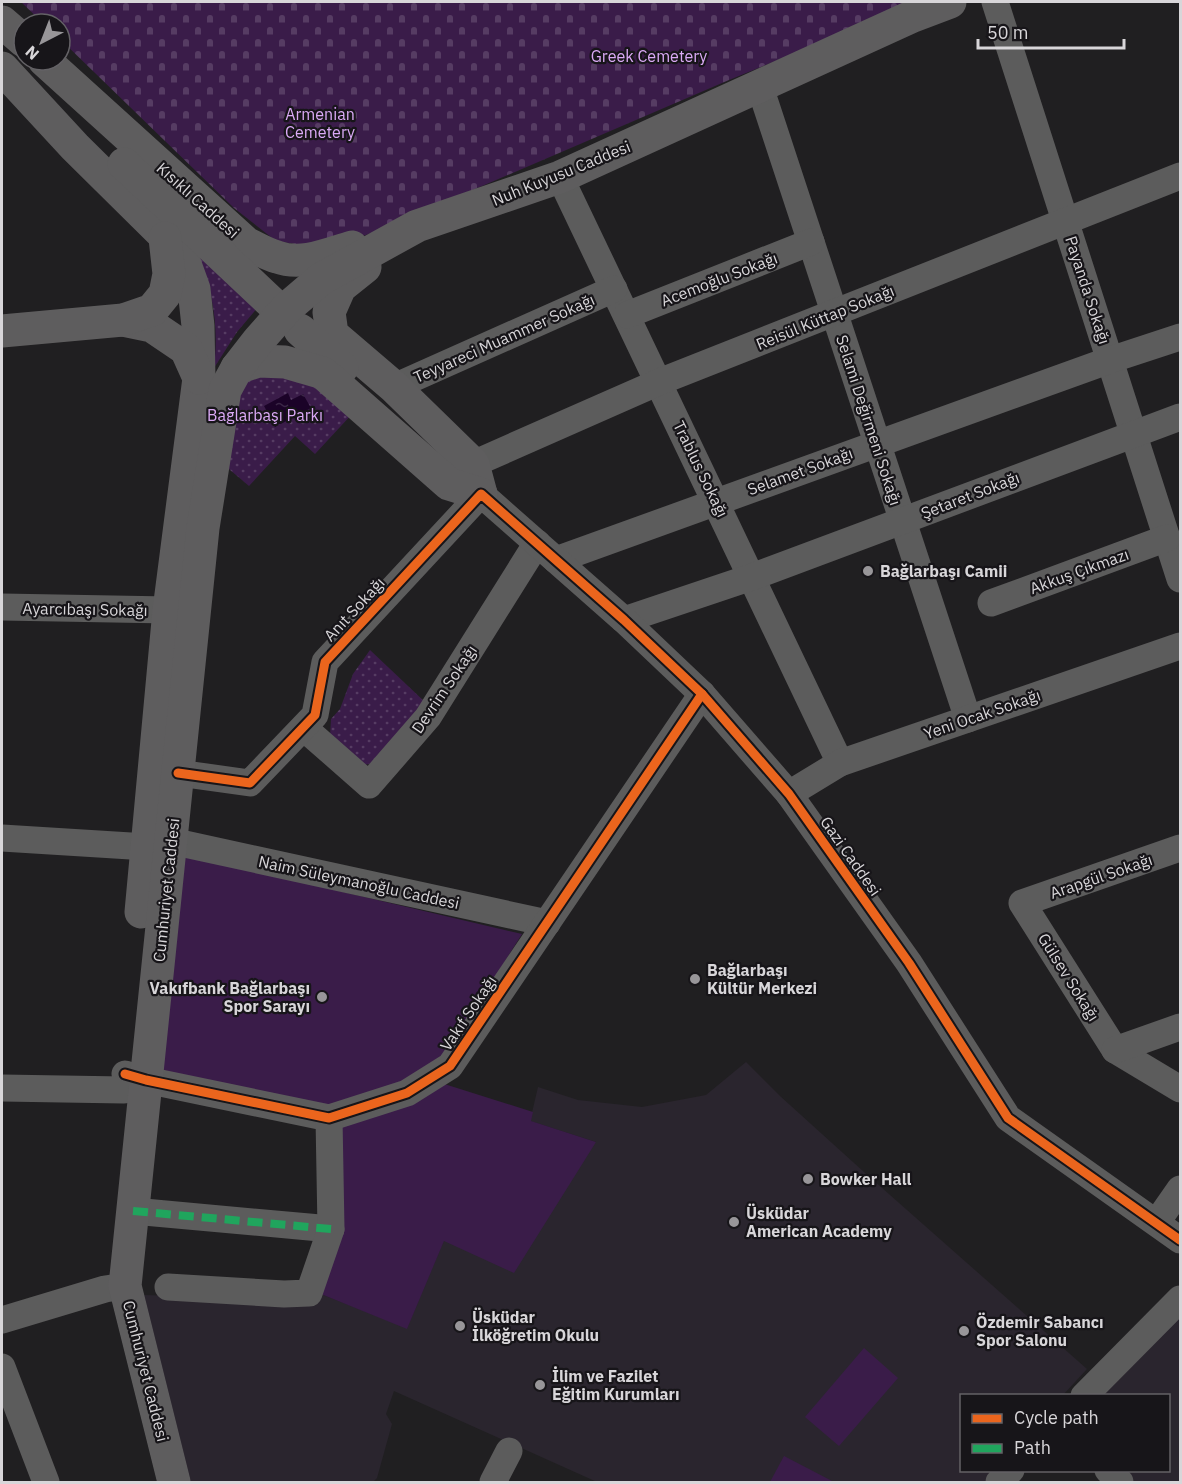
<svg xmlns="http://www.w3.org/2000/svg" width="1182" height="1484" font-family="'IBM Plex Sans',sans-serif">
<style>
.built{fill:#2a252e}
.green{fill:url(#green-dots)}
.cemetery{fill:url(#cemetery-stones)}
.pitch{fill:#3a1c49}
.water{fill:url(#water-ripples)}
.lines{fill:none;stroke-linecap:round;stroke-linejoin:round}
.minor{stroke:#5c5c5c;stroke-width:27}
.major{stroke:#5e5d5e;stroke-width:33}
.quiet{stroke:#20a55d;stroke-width:8;stroke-dasharray:15 8;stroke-linecap:butt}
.cycleway-casing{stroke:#171519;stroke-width:13}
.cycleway{stroke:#eb651d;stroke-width:9}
.poi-dot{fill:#989699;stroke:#171519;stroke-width:2}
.labels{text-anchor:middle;stroke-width:4.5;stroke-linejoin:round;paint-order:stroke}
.park-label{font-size:16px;fill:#dbaaf6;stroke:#171519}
.street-label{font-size:16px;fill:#d8d6d9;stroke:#171519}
.poi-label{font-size:16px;font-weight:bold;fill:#d8d6d9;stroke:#171519;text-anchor:start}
</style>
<defs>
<pattern id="green-dots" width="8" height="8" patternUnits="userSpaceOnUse" patternTransform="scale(1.5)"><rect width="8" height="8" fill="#3a1c49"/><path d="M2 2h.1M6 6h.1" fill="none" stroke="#563c63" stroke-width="1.8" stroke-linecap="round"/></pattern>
<pattern id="cemetery-stones" width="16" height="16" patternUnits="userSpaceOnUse" patternTransform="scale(1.5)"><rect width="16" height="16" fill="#3a1c49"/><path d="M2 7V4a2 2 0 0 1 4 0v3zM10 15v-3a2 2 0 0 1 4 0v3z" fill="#563c63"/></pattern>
<pattern id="water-ripples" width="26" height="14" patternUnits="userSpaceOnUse" patternTransform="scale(1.5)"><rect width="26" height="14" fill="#1b0328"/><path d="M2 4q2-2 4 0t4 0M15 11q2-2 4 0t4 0" fill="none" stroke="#3b2747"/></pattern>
</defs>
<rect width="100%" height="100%" fill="#201f21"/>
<g class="built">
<polygon points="746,1062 780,1096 864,1172 1087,1369 1063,1395 962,1396 962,1470 995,1471 985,1482 597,1482 394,1391 386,1414 392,1424 377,1478 373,1482 188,1482 143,1295 314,1300 316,1292 407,1328 444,1240 596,1142 530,1121 538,1087 578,1100 642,1107 706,1095"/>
<polygon points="1178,1316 1180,1319 1180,1482 1128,1482 1116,1471 1168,1470 1168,1396 1097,1396"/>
</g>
<g class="green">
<path d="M195 249 264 300 237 332 214 368C219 324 213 290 195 249Z"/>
<polygon points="256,370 306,375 353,413 315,454 295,436 249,486 223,464 230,399"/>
<polygon points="370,650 426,703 370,764 361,765 330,737 331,719 340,709 353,674"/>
</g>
<polygon class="cemetery" points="21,2 920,2 729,80 382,229 328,249 276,241 234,208 60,39 60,24 44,24"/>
<g class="pitch">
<polygon points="178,853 522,934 443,1060 404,1087 333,1109 154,1072"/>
<polygon points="438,1082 533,1112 531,1121 596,1142 514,1273 444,1241 407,1329 316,1292 333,1121"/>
<polygon points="864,1348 898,1378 839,1446 805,1417"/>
<polygon points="784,1456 834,1482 770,1482"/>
</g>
<polygon class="water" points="288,393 291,400 303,394 311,408 275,427 264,406"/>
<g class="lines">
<g class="minor">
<polyline points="995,2 1180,579"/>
<polyline points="760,87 968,719"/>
<polyline points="560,177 840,763"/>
<polyline points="627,315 811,242"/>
<polyline points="394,387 614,289"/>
<polyline points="473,464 659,382 1180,176"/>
<polyline points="556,560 1110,360 1180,337"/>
<polyline points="991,603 1167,538"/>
<polyline points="2,607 169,610"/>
<polyline points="624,620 752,577 1180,417"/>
<polyline points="304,728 369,785 428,717 537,543"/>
<polyline points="178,773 250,783 315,715 325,662 481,494 624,620 702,694 789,794 909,963 1008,1118 1180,1240"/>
<polyline points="789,794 840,763 1180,646"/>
<polyline points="2,838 147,847"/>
<polyline points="171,841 547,923"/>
<polyline points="1180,848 1022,903 1115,1050 1180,1089"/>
<polyline points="1115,1050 1180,1027"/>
<polyline points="125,1074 146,1080 329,1118 407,1093 450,1066 702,694"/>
<polyline points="2,1088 124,1090"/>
<polyline points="133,1211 331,1229"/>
<polyline points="1157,1222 1180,1189"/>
<polyline points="168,1287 284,1294 309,1293 331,1229 329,1118"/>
<polyline points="2,1320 105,1289 125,1286"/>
<polyline points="2,1367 46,1482"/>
<polyline points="1084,1396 1180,1299"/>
<polyline points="1108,1470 1120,1482"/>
<polyline points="493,1482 509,1451"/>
<polyline points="999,1482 1011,1470"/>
</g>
<g class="major">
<polyline points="2,22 24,41"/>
<path d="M44 60 246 243C256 248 266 254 277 257 302 266 328 254 352 247"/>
<polyline points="2,68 75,147 165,236 185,264 194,289 198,326 199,378 169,610 141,912"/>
<polyline points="124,164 275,306"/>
<polyline points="365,267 340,287 329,312 332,334 394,387 473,464 481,494"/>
<polyline points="123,320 152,326 186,349 199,378"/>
<polyline points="300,330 342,368"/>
<polyline points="2,331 123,320 152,310 165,294 169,274 165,238"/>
<polyline points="237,368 258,361 285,362 323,373 449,484 481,494"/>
<polyline points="174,1482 125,1286 203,528 225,390 237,368 258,341 287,308 321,279 417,226 560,177 913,16 950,2"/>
</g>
<polyline class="quiet" points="133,1211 331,1229"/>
<defs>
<g id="cycleway">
<polyline points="178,773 250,783 315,715 325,662 481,494 624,620 702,694 789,794 909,963 1008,1118 1180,1240"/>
<polyline points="125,1074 146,1080 329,1118 407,1093 450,1066 702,694"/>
</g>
</defs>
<use href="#cycleway" class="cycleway-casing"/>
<use href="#cycleway" class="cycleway"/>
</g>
<g class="poi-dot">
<circle cx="868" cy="571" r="6"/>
<circle cx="695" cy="979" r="6"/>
<circle cx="322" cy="997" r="6"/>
<circle cx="808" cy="1179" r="6"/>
<circle cx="734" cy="1222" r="6"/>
<circle cx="460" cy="1326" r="6"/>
<circle cx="964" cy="1331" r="6"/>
<circle cx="540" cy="1385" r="6"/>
</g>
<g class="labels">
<g class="park-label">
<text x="649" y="62">Greek Cemetery</text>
<text x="320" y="120">Armenian<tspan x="320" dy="18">Cemetery</tspan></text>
<text x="265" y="421">Bağlarbaşı Parkı</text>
</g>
<g class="street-label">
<text transform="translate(561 173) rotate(-22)" y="6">Nuh Kuyusu Caddesi</text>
<text transform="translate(198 200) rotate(42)" y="6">Kısıklı Caddesi</text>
<text transform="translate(719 279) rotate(-21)" y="6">Acemoğlu Sokağı</text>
<text transform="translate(1088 290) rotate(72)" y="6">Payanda Sokağı</text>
<text transform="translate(825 317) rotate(-22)" y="6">Reisül Küttap Sokağı</text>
<text transform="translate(504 338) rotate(-24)" y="6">Teyyareci Muammer Sokağı</text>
<text transform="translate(869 420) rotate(72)" y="6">Selami Değirmeni Sokağı</text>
<text transform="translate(701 469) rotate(64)" y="6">Trablus Sokağı</text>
<text transform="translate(800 471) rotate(-20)" y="6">Selamet Sokağı</text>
<text transform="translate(970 495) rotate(-21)" y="6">Şetaret Sokağı</text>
<text transform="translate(1079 571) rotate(-20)" y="6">Akkuş Çıkmazı</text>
<text transform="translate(85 609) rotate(1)" y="6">Ayarcıbaşı Sokağı</text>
<text transform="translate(354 609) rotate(-47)" y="6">Anıt Sokağı</text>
<text transform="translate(444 689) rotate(-56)" y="6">Devrim Sokağı</text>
<text transform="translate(982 714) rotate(-19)" y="6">Yeni Ocak Sokağı</text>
<text transform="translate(851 856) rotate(55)" y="6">Gazi Caddesi</text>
<text transform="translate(1101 876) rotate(-19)" y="6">Arapgül Sokağı</text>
<text transform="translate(359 882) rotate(12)" y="6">Naim Süleymanoğlu Caddesi</text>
<text transform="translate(166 890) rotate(-84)" y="6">Cumhuriyet Caddesi</text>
<text transform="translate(1069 977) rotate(58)" y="6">Gülsev Sokağı</text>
<text transform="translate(468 1013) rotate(-56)" y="6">Vakıf Sokağı</text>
<text transform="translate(146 1371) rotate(76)" y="6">Cumhuriyet Caddesi</text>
</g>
<g class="poi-label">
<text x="880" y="577">Bağlarbaşı Camii</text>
<text x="707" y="976">Bağlarbaşı<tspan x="707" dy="18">Kültür Merkezi</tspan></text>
<text x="310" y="994" text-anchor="end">Vakıfbank Bağlarbaşı<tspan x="310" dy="18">Spor Sarayı</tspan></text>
<text x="820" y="1185">Bowker Hall</text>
<text x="746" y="1219">Üsküdar<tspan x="746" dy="18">American Academy</tspan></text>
<text x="472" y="1323">Üsküdar<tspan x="472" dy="18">İlköğretim Okulu</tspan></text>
<text x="976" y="1328">Özdemir Sabancı<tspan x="976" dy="18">Spor Salonu</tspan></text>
<text x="552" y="1382">İlim ve Fazilet<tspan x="552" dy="18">Eğitim Kurumları</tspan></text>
</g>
</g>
<rect width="1182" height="1484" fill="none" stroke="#d8d6d9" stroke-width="6"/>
<rect x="960" y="1394" width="210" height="78" fill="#171519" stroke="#646266" stroke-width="1.5"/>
<rect x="972" y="1414" width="30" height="9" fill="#eb651d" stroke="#646266" stroke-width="1.5"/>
<text x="1014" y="1424" font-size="18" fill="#d8d6d9">Cycle path</text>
<rect x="972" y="1444" width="30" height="9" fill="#20a55d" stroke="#646266" stroke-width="1.5"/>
<text x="1014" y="1454" font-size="18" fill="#d8d6d9">Path</text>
<g transform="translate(42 42) rotate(222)"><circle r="28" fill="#171519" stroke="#646266" stroke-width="1.5"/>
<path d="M0-4.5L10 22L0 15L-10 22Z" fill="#989699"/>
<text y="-9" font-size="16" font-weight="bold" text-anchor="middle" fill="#d8d6d9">N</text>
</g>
<path d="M978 39v9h146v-9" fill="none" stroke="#d8d6d9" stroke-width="3"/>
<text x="987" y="39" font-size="18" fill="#d8d6d9" stroke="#171519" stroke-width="4.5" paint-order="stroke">50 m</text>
</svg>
